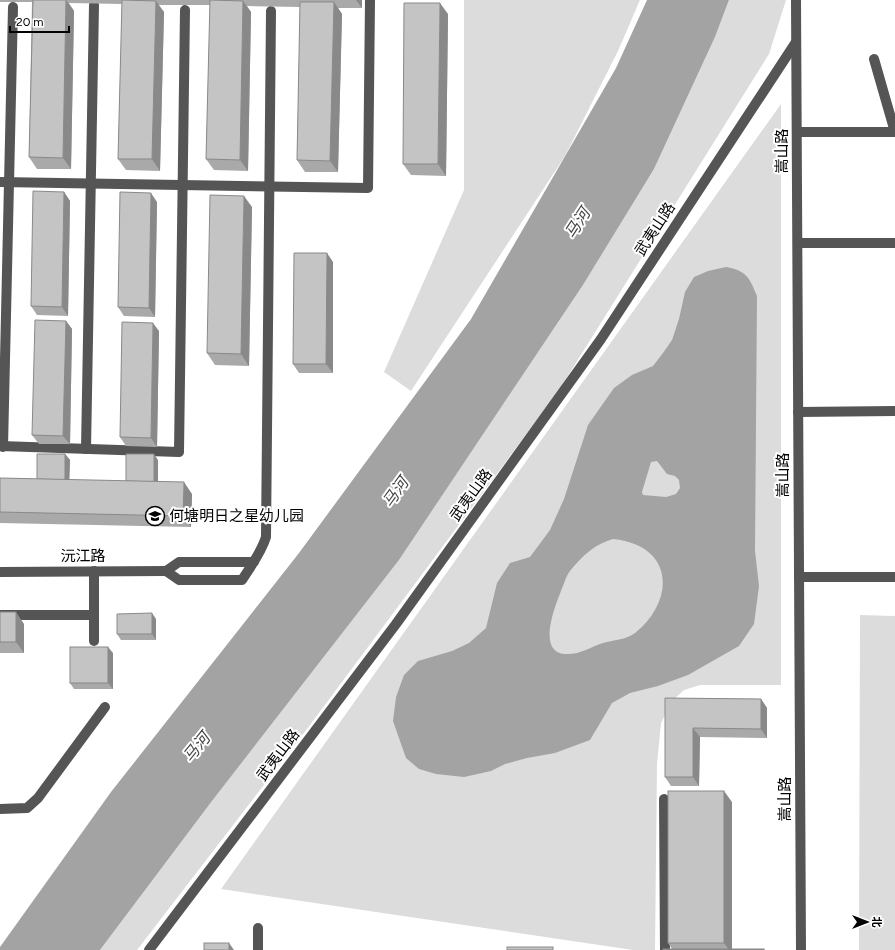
<svg xmlns="http://www.w3.org/2000/svg" width="895" height="950" font-family="Figtree,'Noto Sans SC',sans-serif">
<style>
.green{fill:#dcdcdc}
.water{fill:#a3a3a3;fill-rule:evenodd}
.lines{fill:none;stroke-linecap:round;stroke-linejoin:round}
.minor{stroke:#555;stroke-width:10}
.wall{fill:#a9a9a9}
.shaded-wall{fill:#898989}
.building{fill:#c4c4c4;stroke:#898989}
.labels{text-anchor:middle;stroke-width:4;stroke-linejoin:round;paint-order:stroke}
.street-label{font-size:15px;fill:#000;stroke:#fff}
.poi-label{font-size:15px;fill:#000;stroke:#fff;text-anchor:start}
.water-label{font-size:16px;font-style:italic;fill:#444;stroke:#fff}
</style>
<rect width="100%" height="100%" fill="#fff"/>
<g class="green">
<polygon points="464,0 640,0 618,51 565,156 411,391 384,372 464,190"/>
<polygon points="729,0 786,0 769,54 559,390 310,725 137,950 100,950 212,801 399,560 583,285 654,169 715,37"/>
<polygon points="781,104 781,685 700,685 684,690 672,701 661,723 657,764 655,950 633,950 221,889"/>
<polygon points="860,615 895,616 895,950 859,950"/>
</g>
<g class="water">
<polygon points="647,0 729,0 715,37 654,169 583,285 399,560 212,801 100,950 0,950 0,947 111,792 299,553 471,319 616,68"/>
<path d="M726 267C747 271 749 277 757 296L755 551 759 586 754 624 739 646 688 675 658 686 630 693 612 703 590 740 555 753 527 758 505 764 491 771 464 777 436 774 419 769 406 758 393 721 396 697 404 675 418 661 452 651 469 643 486 628 497 583 510 563 530 557 550 530 564 499 588 425 614 388 632 375 653 366 663 353 672 340 679 319 685 292 694 277 708 271ZM657 461 667 474 675 476 679 480 680 488 676 494 666 497 643 495 642 492 651 462ZM613 539C674 545 676 600 635 633 626 640 613 640 603 643 590 647 580 655 565 654 536 652 556 604 561 591 564 584 566 576 570 571 582 556 595 544 613 539Z"/>
</g>
<g class="lines">
<g class="minor">
<polyline points="796,0 801,950"/>
<polyline points="874,59 895,132"/>
<polyline points="797,132 895,132"/>
<polyline points="0,182 368,188 370,0"/>
<polyline points="798,243 895,243"/>
<polyline points="798,412 895,411"/>
<polyline points="0,446 179,452 185,10"/>
<polyline points="3,447 13,7"/>
<polyline points="86,449 94,5"/>
<path d="M254 562H179L166 571 179 580H242C251 566 261 553 266 537L271 11"/>
<polyline points="94,571 94,641"/>
<polyline points="0,572 166,571"/>
<polyline points="799,577 895,577"/>
<polyline points="0,615 94,615"/>
<polyline points="664,799 665,950"/>
<polyline points="0,809 27,808 38,798 105,707"/>
<polyline points="149,950 396,624 601,339 796,42"/>
<polyline points="258,950 258,928"/>
</g>
</g>
<g class="wall">
<polygon points="0,0 362,0 362,8 338,8 342,14 338,172 305,172 297,160 300,7 247,6 251,12 248,171 214,170 206,159 210,5 158,5 164,12 160,171 126,170 118,159 122,4 69,3 74,11 71,169 37,169 29,157 32,2 0,2"/>
<polygon points="448,14 446,176 411,175 403,164"/>
<polygon points="64,192 70,201 68,316 37,315 31,306"/>
<polygon points="157,202 155,317 124,316 118,307"/>
<polygon points="252,207 249,366 215,365 207,353"/>
<polygon points="333,262 333,373 299,373 293,364"/>
<polygon points="66,321 72,329 70,444 39,444 32,435"/>
<polygon points="159,331 157,447 126,446 120,437"/>
<polygon points="65,454 70,460 69,480 126,481 158,460 158,482 192,494 191,527 0,523 0,478 37,479"/>
<polygon points="0,612 24,624 24,653 0,653"/>
<polygon points="156,619 156,640 121,640 117,634"/>
<polygon points="113,653 113,689 74,689 70,683"/>
<polygon points="665,698 761,699 767,708 767,738 700,737 699,786 671,786 665,777"/>
<polygon points="732,802 732,949 764,949 765,950 663,950 672,949 668,943"/>
</g>
<g class="shaded-wall">
<polygon points="66,0 74,11 71,169 63,158"/>
<polygon points="356,0 362,0 362,8"/>
<polygon points="156,1 164,12 160,171 152,159"/>
<polygon points="243,1 251,12 248,171 240,160"/>
<polygon points="334,2 342,14 338,172 330,161"/>
<polygon points="440,3 448,14 446,176 438,164"/>
<polygon points="64,192 70,201 68,316 62,307"/>
<polygon points="151,193 157,202 155,317 149,308"/>
<polygon points="244,196 252,207 249,366 241,354"/>
<polygon points="327,253 333,262 333,373 326,364"/>
<polygon points="66,321 72,329 70,444 63,436"/>
<polygon points="153,323 159,331 157,447 151,438"/>
<polygon points="65,454 70,460 69,491 65,485"/>
<polygon points="154,454 158,460 158,493 154,487"/>
<polygon points="184,482 192,494 191,527 183,516"/>
<polygon points="16,612 24,624 24,653 16,642"/>
<polygon points="152,613 156,619 156,640 152,634"/>
<polygon points="108,647 113,653 113,689 108,683"/>
<polygon points="761,699 767,708 767,738 761,729"/>
<polygon points="693,728 700,737 699,786 693,777"/>
<polygon points="724,791 732,802 732,950 729,950 724,943"/>
<polygon points="229,943 234,950 229,950"/>
</g>
<g class="building">
<polygon points="33,0 66,0 63,158 29,157"/>
<polygon points="122,0 156,1 152,159 118,159"/>
<polygon points="210,0 243,1 240,160 206,159"/>
<polygon points="300,2 334,2 330,161 297,160"/>
<polygon points="404,3 440,3 438,164 403,164"/>
<polygon points="33,191 64,192 62,307 31,306"/>
<polygon points="120,192 151,193 149,308 118,307"/>
<polygon points="210,195 244,196 241,354 207,353"/>
<polygon points="294,253 327,253 326,364 293,364"/>
<polygon points="35,320 66,321 63,436 32,435"/>
<polygon points="122,322 153,323 151,438 120,437"/>
<polygon points="37,454 65,454 65,480 37,479"/>
<polygon points="126,454 154,454 154,482 126,481"/>
<polygon points="0,478 184,482 183,516 0,512"/>
<rect x="0" y="612" width="16" height="30"/>
<polygon points="152,613 152,634 117,634 117,614"/>
<rect x="70" y="647" width="38" height="36"/>
<polygon points="665,698 761,699 761,729 693,728 693,777 665,777"/>
<rect x="668" y="791" width="56" height="152"/>
<rect x="204" y="943" width="25" height="7"/>
<rect x="507" y="947" width="46" height="3"/>
<rect x="663" y="949" width="101" height="1"/>
</g>
<defs>
<symbol id="school-ring" viewBox="-11 -11 22 22"><circle r="9.5" fill="#fff" stroke="#000" stroke-width="1.5"/><path d="M0-5L7-2L0 1L-7-2ZM-4 1L0 2.5L4 1V4Q0 6-4 4Z" fill="#000"/></symbol>
</defs>
<g fill-rule="evenodd">
<use href="#school-ring" x="144" y="505" width="22" height="22"/>
</g>
<g class="labels">
<g class="street-label">
<text transform="translate(782 151) rotate(-90)" y="5">嵩山路</text>
<text transform="translate(655 229) rotate(-57)" y="5">武夷山路</text>
<text transform="translate(783 475) rotate(-90)" y="5">嵩山路</text>
<text transform="translate(471 495) rotate(-54)" y="5">武夷山路</text>
<text x="83" y="561">沅江路</text>
<text transform="translate(278 755) rotate(-53)" y="5">武夷山路</text>
<text transform="translate(785 799) rotate(-90)" y="5">嵩山路</text>
</g>
<g class="poi-label">
<text x="169" y="521">何塘明日之星幼儿园</text>
</g>
<g class="water-label">
<text transform="translate(577 223) rotate(-57)" y="6">马河</text>
<text transform="translate(395 492) rotate(-54)" y="6">马河</text>
<text transform="translate(196 747) rotate(-51)" y="6">马河</text>
</g>
</g>
<g transform="translate(867 922) rotate(90)" stroke="#ffffff" stroke-width="3" paint-order="stroke">
<path d="M0-3L7 15L0 10L-7 15Z" fill="#000000"/>
<text y="-6" font-size="11" font-weight="bold" text-anchor="middle" fill="#000000">北</text>
</g>
<path d="M10 26v6h59v-6" fill="none" stroke="#000000" stroke-width="2"/>
<text x="16" y="26" font-size="12" fill="#000000" stroke="#ffffff" stroke-width="3" paint-order="stroke">20 m</text>
</svg>
